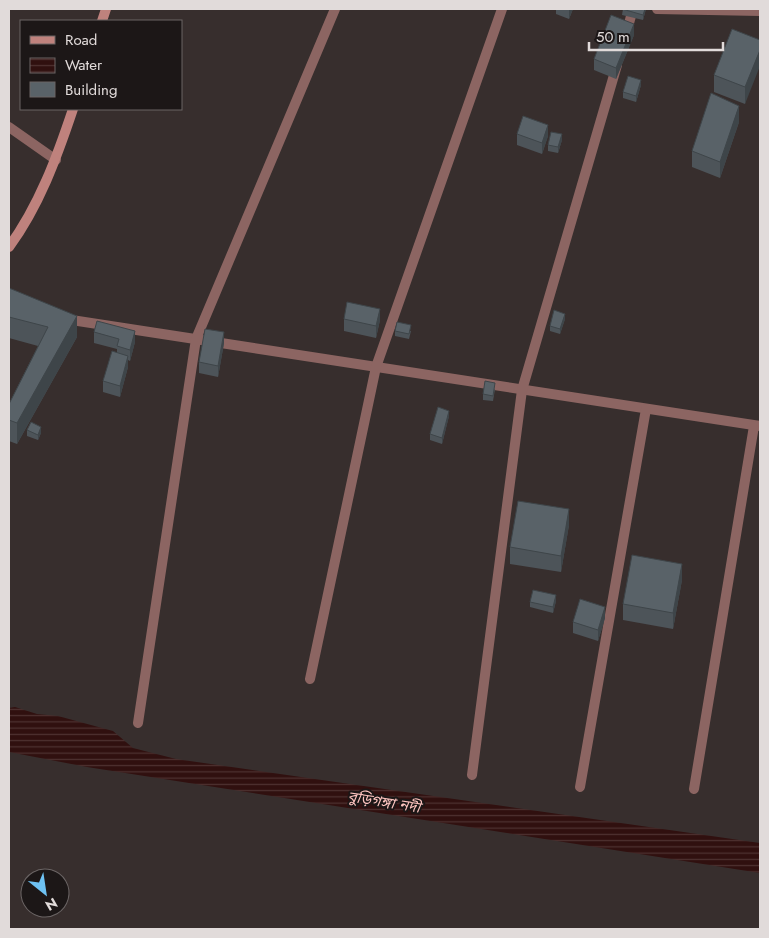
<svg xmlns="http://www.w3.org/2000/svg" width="769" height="938" font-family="Jost,'Noto Sans Bengali',sans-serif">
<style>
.water{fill:url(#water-rules)}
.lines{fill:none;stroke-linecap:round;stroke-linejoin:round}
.street{stroke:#8c6562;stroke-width:10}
.secondary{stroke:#bf827d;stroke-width:10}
.wall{fill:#4d5459}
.shaded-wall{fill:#3e4549}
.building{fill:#596268;stroke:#3e4549}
.labels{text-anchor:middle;stroke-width:4;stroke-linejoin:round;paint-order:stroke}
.water-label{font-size:15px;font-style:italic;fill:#fdc4bf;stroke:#1c1717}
</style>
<defs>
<pattern id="water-rules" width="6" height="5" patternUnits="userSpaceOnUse" patternTransform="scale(1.25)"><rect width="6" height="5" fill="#30100f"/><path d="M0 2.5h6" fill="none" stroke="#4e3231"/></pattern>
</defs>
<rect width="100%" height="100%" fill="#372e2d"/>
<polygon class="water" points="15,707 37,714 58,716 113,731 133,748 176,759 760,843 760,873 87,767 9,752 9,708"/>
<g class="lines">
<g class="street">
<polyline points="657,9 760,11"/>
<polyline points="626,34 633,9"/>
<polyline points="9,127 56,160"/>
<polyline points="65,319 760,426"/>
<polyline points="310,679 376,367 502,9"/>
<polyline points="138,723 196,339 335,9"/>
<polyline points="472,775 522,390 617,65"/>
<polyline points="580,787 646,409"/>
<polyline points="694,789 754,426"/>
</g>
<g class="secondary">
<polyline points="102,21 106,9"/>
<path d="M9 247C39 206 57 157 73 109"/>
</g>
</g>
<g class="wall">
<polygon points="556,9 573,9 569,19 556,14"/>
<polygon points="623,9 646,9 643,20 622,15"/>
<polygon points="634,35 616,79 594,70 594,59"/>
<polygon points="760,40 745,104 714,92 714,75"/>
<polygon points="641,85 636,102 623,98 623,92"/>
<polygon points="739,122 720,178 692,167 692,151"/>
<polygon points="517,134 548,136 542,154 517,145"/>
<polygon points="562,140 558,153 548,151 548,145"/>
<polygon points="9,288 77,337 17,444 9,441 9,404 38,346 9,338"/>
<polygon points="344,319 380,320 376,338 344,331"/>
<polygon points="565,319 560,334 550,331 550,326"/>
<polygon points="395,331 411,331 409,339 395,336"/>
<polygon points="94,332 135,342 130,361 128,360 128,367 120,397 103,392 103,381 117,353 117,349 94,343"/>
<polygon points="224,343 218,377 199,373 199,362"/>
<polygon points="495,389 493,401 483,400 483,394"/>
<polygon points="449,416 442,444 430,440 430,434"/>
<polygon points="27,430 41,433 38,440 27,436"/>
<polygon points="569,525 561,572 510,564 510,547"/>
<polygon points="682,580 673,629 623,620 623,604"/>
<polygon points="556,601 553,613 530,607 530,602"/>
<polygon points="605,618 598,641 573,633 573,622"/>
</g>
<g class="shaded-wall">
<polygon points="569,9 573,9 569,19"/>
<polygon points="645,9 646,9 643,20 643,15"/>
<polygon points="634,24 634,35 616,79 616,68"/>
<polygon points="760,50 760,66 745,104 745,87"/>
<polygon points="641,80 641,85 636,102 636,96"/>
<polygon points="739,106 739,122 720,178 720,162"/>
<polygon points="548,125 548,136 542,154 542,143"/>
<polygon points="562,134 562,140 558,153 558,147"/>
<polygon points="380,309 380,320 376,338 376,326"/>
<polygon points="565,314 565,319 560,334 560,329"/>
<polygon points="77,316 77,337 17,444 17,423"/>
<polygon points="135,331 135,342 130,361 130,350"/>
<polygon points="224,332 224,343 218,377 218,366"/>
<polygon points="128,356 128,367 120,397 120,386"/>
<polygon points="449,411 449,416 442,444 442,438"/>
<polygon points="41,427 41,433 38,440 38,435"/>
<polygon points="569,509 569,525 561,572 561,556"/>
<polygon points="682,564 682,580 673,629 673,613"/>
<polygon points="556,595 556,601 553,613 553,607"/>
<polygon points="605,607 605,618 598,641 598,630"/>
</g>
<g class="building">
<polygon points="622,9 645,9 643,15"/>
<polygon points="611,15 634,24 616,68 594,59"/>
<polygon points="732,29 760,40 760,50 745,87 714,75"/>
<polygon points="628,76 641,80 636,96 623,92"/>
<polygon points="711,93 739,106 720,162 692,151"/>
<polygon points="523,116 548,125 542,143 517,134"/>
<polygon points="551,132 562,134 558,147 548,145"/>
<polygon points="9,288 77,316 17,423 9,420 9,404 48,327 9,317"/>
<polygon points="347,302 380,309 376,326 344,319"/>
<polygon points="554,310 565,314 560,329 550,326"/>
<polygon points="97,321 135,331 130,350 117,346 119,339 94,332"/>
<polygon points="397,322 411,325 409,334 395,331"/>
<polygon points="205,329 224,332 218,366 199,362"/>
<polygon points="112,351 128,356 120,386 103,381"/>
<polygon points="485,381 495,383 493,396 483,394"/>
<polygon points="438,407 449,411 442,438 430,434"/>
<polygon points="31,422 41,427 38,435 27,430"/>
<polygon points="518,501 569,509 561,556 510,547"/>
<polygon points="632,555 682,564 673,613 623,604"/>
<polygon points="533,590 556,595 553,607 530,602"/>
<polygon points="580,599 605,607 598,630 573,622"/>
</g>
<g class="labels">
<g class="water-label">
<text transform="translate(384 802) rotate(9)" y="5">বুড়িগঙ্গা নদী</text>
</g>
</g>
<rect width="769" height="938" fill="none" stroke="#e1dbda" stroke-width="20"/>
<rect x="20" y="20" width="162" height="90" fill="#1c1717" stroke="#6b6565"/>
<rect x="30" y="36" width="25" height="8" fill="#bf827d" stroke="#6b6565"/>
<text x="65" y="45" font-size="15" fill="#e1dbda">Road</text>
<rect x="30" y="58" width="25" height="15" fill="url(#water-rules)" stroke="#6b6565"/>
<text x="65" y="70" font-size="15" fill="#e1dbda">Water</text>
<rect x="30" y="82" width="25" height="15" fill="#596268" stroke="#6b6565"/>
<text x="65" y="95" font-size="15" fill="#e1dbda">Building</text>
<g transform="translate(45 893) rotate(150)"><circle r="24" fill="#1c1717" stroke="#6b6565"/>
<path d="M0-4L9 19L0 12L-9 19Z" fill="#6ec2f3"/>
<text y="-8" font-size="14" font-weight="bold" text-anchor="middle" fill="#e1dbda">N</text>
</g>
<path d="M589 42v8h134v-8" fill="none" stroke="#e1dbda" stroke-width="2.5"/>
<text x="596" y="42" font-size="15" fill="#e1dbda" stroke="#1c1717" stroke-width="4" paint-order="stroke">50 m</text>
</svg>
